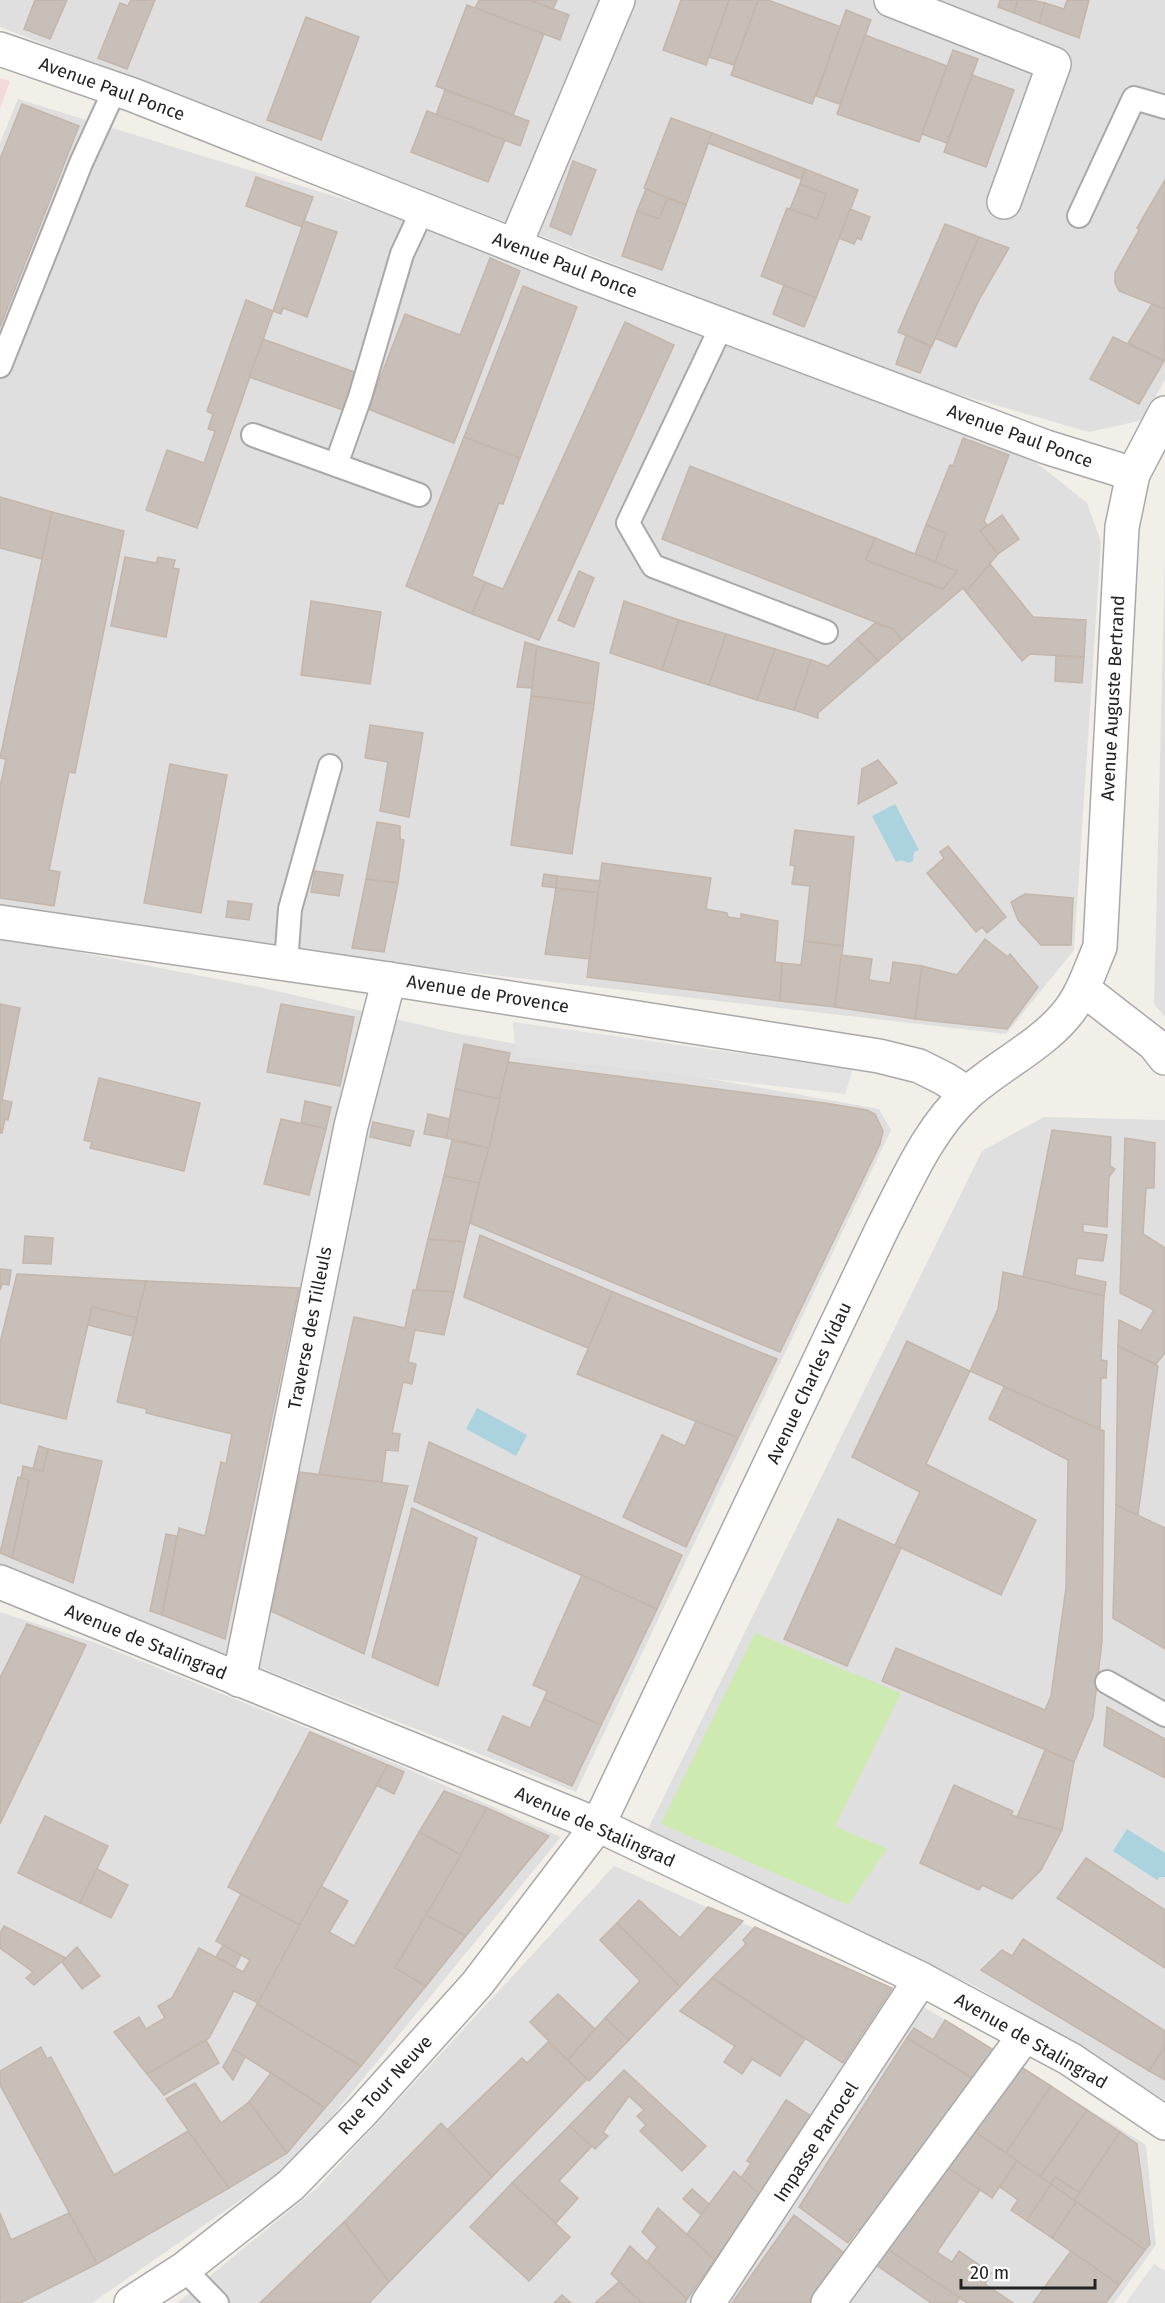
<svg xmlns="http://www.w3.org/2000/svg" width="1165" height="2303" font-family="'Fira Sans',sans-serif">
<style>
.residential{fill:#e0dfdf}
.commercial{fill:#f2dad9}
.grass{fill:#cdebb0}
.parking{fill:#e2e2e2}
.water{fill:#aad3df}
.building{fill:#c7bfb8;stroke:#c4b6ab;stroke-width:1.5}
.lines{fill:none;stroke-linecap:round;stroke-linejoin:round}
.lane-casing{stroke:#a9a9a9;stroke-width:26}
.street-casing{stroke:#a9a9a9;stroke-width:36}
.lane{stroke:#fff;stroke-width:22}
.street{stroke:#fff;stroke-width:33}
.labels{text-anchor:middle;stroke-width:4.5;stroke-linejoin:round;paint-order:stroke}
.street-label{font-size:18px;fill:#222;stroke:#fff}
</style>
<rect width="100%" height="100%" fill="#f2efe9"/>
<g class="residential">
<polygon points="0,0 1165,0 1165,379 1143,420 1089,432 933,387 0,27"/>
<polygon points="18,99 447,231 609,300 1037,463 1087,503 1101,542 1074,950 1006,1034 396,964 0,908 0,143"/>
<polygon points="1165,556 1165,1017 1154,1004"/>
<polygon points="0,937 264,988 455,1033 879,1109 891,1130 576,1792 144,1622 0,1573"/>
<polygon points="1044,1117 1165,1120 1165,2100 977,1987 646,1833 982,1151"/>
<polygon points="0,1612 96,1643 401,1766 561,1837 294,2163 92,2303 0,2303"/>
<polygon points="614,1866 903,1994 1146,2145 1156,2245 1114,2303 177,2303 317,2188"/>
</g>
<polygon class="commercial" points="0,78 10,81 0,109"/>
<polygon class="grass" points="755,1633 901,1693 835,1826 887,1849 848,1905 661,1824"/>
<g class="parking">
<polygon points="513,1022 853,1069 845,1094 516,1056"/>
<polygon points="1154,2264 1165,2271 1165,2303 1126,2303"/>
</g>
<g class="water">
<polygon points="895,804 919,850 914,852 913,861 909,863 901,860 896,862 872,816"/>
<polygon points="477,1408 527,1435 516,1456 466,1429"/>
<polygon points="1127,1829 1165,1853 1165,1877 1160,1877 1157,1880 1113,1851"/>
</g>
<g class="building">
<polygon points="35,0 67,0 50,39 24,29"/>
<polygon points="131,0 155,0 127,69 98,58 120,3 128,6"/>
<polygon points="479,0 530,0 569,15 560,40 475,8"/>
<polygon points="530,0 557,0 553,9"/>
<polygon points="681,0 729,0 706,65 663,50"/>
<polygon points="729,0 758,0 734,65 709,57"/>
<polygon points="758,0 768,0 841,27 812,104 731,75"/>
<polygon points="1000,0 1018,0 1014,13 998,7"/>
<polygon points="1018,0 1032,0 1045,3 1039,23 1014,13"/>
<polygon points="1067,0 1089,0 1079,38 1039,23 1045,3 1064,9"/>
<polygon points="467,5 544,34 513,115 436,86"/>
<polygon points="846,10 871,20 840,104 816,96"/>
<polygon points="306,17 359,37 321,140 267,120"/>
<polygon points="865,35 947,66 919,142 837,114"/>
<polygon points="953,50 978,59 947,143 922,134"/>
<polygon points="972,75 1014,90 986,167 944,152"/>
<polygon points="445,90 529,121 520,146 436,115"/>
<polygon points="22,104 79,126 0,327 0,159"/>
<polygon points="427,111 505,140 488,182 411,152"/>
<polygon points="671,118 712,133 686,205 644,188"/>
<polygon points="712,133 805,169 801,179 708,143"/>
<polygon points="573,161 596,170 571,235 550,226"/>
<polygon points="805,169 858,190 816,298 761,276 787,208 817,219 826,194 800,184"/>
<polygon points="256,177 313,197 302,227 246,206"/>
<polygon points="1165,180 1165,309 1119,291 1115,283 1115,273 1139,230 1137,228"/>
<polygon points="800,184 826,194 817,219 790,209"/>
<polygon points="646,189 668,198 659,219 637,211"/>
<polygon points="668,198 686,205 662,270 622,256 637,211 659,219"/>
<polygon points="850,209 870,217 861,240 857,238 854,244 839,238"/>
<polygon points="304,221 337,232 307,317 283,308 281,314 273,311"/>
<polygon points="945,224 979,237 932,346 898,332"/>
<polygon points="979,237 1009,248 980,298 956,347 935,338"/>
<polygon points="490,258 520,271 454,443 368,409 405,314 460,335"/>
<polygon points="784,285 816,298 804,327 773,314"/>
<polygon points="523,286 577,307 520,458 464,437"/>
<polygon points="246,300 273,311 197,528 146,510 167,450 204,463 215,431 208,429 213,414 207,411"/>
<polygon points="1152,304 1165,309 1164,361 1128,343"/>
<polygon points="625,322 674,345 539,640 472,614 485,582 503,589"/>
<polygon points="906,335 931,347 920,373 896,364"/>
<polygon points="1113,337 1164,361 1139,404 1090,379"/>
<polygon points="263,339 357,373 343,410 249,377"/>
<polygon points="464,437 520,458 503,504 499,503 472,576 485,582 472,614 406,586"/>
<polygon points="963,438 1009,455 984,521 987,525 980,531 998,554 966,592 963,588 902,640 893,629 662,539 690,466 875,538 866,560 943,589 957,571 935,562 946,533 926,525 950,465 953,466"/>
<polygon points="0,497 52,512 42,559 0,548"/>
<polygon points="52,512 124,531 75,773 69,772 49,870 60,872 54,906 0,898 0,787 6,759 0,758"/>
<polygon points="1002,515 1019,539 998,554 980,531"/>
<polygon points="926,525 946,533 935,562 915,554"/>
<polygon points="875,538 915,554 957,571 943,589 866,560"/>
<polygon points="125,557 156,563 158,557 175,560 173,568 179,569 166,637 111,626"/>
<polygon points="990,564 1033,617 1086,620 1084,657 1030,654 1022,661 966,592"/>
<polygon points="579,571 594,578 574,627 558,620"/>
<polygon points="311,601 381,612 370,684 301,675"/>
<polygon points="624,601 679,620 662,670 610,653"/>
<polygon points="679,620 726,634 709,685 662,670"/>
<polygon points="875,623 893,629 902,640 878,661 857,639"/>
<polygon points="726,634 775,649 757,700 709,685"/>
<polygon points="857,639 878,661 818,713 818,718 794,710 811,660 828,666"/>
<polygon points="525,642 537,646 532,688 517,687"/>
<polygon points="537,646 599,663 594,704 531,696"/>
<polygon points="775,649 811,660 794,710 757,700"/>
<polygon points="1056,656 1084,657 1082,683 1055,681"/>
<polygon points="531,696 594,704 572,854 511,845"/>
<polygon points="370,725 423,733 409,817 380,811 388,762 365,758"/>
<polygon points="878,760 897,783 858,804 862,769"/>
<polygon points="170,764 227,775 201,913 144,903"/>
<polygon points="377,822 400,826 400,839 404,840 398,883 366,879"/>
<polygon points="795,830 854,837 843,946 804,941 810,886 792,884 795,866 790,865"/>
<polygon points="948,846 1006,917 987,933 982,927 976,932 927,873 944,858 940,852"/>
<polygon points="602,863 711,878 706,909 727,913 728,917 741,919 741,914 778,921 775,962 782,963 780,1001 587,977"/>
<polygon points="315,871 343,875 339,896 311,892"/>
<polygon points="544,874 557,876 556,888 542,886"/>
<polygon points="557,876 600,881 598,893 556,888"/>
<polygon points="366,879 398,883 384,952 352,948"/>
<polygon points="556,888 598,893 590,959 545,954"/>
<polygon points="1025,894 1073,898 1071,945 1041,945 1018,920 1011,902"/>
<polygon points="228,901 252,904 249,920 226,917"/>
<polygon points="985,939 1008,957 1010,954 1038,987 1007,1029 915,1019 922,966 957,975"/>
<polygon points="804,941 843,946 835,1007 780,1001 782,963 801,965"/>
<polygon points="841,955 872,959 869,980 890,983 893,962 922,966 915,1019 835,1007"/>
<polygon points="0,1004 20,1008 2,1100 12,1102 8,1120 5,1119 2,1133 0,1133"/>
<polygon points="281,1004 354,1017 340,1086 267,1072"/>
<polygon points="464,1044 510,1053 500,1099 455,1089"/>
<polygon points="508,1062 825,1103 867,1110 875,1114 883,1131 880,1144 780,1352 470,1223"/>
<polygon points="99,1078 200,1103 184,1171 90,1148 92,1142 84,1140"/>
<polygon points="455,1089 500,1099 489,1148 446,1138"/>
<polygon points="305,1101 331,1107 326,1129 301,1123"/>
<polygon points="428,1114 450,1119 446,1138 424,1134"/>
<polygon points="281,1119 326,1129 309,1195 264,1184"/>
<polygon points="373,1122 414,1131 410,1146 370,1137"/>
<polygon points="1052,1130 1111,1137 1110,1166 1115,1169 1109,1177 1107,1227 1083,1224 1083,1232 1107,1235 1103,1261 1077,1258 1075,1275 1106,1282 1104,1296 1023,1277"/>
<polygon points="1125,1138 1155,1143 1154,1188 1146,1188 1143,1234 1165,1248 1165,1353 1156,1364 1118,1346 1119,1320 1141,1331 1154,1310 1120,1293"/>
<polygon points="452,1140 489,1148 479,1183 444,1176"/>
<polygon points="444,1176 479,1183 465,1242 428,1239"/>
<polygon points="480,1235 613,1292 588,1348 464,1297"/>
<polygon points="25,1236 53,1238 51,1264 23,1263"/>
<polygon points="428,1239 465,1242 454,1292 416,1290"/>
<polygon points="0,1269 11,1270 9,1285 2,1284 0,1290"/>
<polygon points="1003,1272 1104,1296 1101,1360 1107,1361 1106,1378 1101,1378 1100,1430 970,1371 998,1309"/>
<polygon points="17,1274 146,1281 137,1318 92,1307 66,1419 0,1403 0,1343"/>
<polygon points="146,1281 299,1288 225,1639 162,1615 179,1528 205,1536 221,1462 226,1464 232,1434 146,1413 147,1409 117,1402"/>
<polygon points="413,1290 454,1292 444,1335 415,1330 408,1362 416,1364 412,1384 403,1382 392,1433 400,1434 398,1451 386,1450 382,1482 319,1474 354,1317 405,1328"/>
<polygon points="613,1292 777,1359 738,1438 577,1374"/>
<polygon points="92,1307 137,1318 133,1336 88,1325"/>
<polygon points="907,1341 970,1371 926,1464 1036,1520 1001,1595 895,1545 920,1492 852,1457"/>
<polygon points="1118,1346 1158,1366 1138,1515 1116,1505"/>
<polygon points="1004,1387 1104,1431 1102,1641 1093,1717 1074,1762 882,1681 896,1648 1045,1710 1051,1696 1066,1588 1068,1460 989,1419"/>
<polygon points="696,1421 738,1438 686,1547 623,1517 662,1435 685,1446"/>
<polygon points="429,1442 682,1555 657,1609 414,1501"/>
<polygon points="39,1446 48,1449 43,1471 33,1469"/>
<polygon points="48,1449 102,1461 73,1583 12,1558 29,1480 21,1478 23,1466 43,1471"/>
<polygon points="300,1472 408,1486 364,1654 271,1611"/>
<polygon points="18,1477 29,1480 12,1558 0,1553"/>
<polygon points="1116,1505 1165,1528 1165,1649 1113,1618"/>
<polygon points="412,1508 477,1538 438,1686 372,1657"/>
<polygon points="838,1519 901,1548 847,1666 784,1639"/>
<polygon points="166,1534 177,1536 162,1615 150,1611"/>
<polygon points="582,1575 657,1609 601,1725 544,1699 547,1691 533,1685"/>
<polygon points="27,1624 86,1645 0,1824 0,1678"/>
<polygon points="544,1699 601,1725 572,1786 488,1750 503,1716 530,1728"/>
<polygon points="1107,1707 1165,1739 1165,1778 1104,1746"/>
<polygon points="310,1732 388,1765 300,1925 228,1887"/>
<polygon points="1045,1750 1074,1762 1062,1830 1017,1817"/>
<polygon points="388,1765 404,1772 394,1794 376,1785"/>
<polygon points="954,1785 1013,1811 1011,1815 1062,1830 1041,1870 1012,1899 982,1885 979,1890 920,1863"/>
<polygon points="444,1791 487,1808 461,1855 419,1832"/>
<polygon points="487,1808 549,1836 466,1936 426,1915"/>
<polygon points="45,1816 108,1846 80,1903 18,1873"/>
<polygon points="419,1832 461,1855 395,1968 426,1986 361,2066 257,2004 321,1886 348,1901 329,1932 354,1946"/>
<polygon points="1086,1858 1165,1910 1165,1968 1057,1898"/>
<polygon points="97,1869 128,1885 111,1918 80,1903"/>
<polygon points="241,1894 300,1925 258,2003 234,1991 209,2038 147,2074 114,2032 139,2017 146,2029 165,2018 158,2006 172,1998 199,1948 243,1972 250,1960 216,1941"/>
<polygon points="639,1900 680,1938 708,1907 743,1921 680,1987 617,1923"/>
<polygon points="426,1915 466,1936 426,1986 395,1968"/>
<polygon points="617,1923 680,1987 629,2040 605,2018 640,1981 600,1940"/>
<polygon points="4,1926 66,1958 34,1985 26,1978 33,1972 0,1948 0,1933"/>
<polygon points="755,1927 892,1988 843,2063 712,1978 746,1944 743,1940"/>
<polygon points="1023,1939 1165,2031 1165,2046 1149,2071 981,1970 1002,1950 1012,1956"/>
<polygon points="223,1945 241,1955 235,1967 216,1957"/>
<polygon points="77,1947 100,1976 82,1989 62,1962"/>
<polygon points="712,1978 805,2039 780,2076 752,2059 742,2074 724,2062 735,2046 680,2011"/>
<polygon points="558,1994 595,2029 568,2060 530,2022"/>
<polygon points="257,2004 361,2066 325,2108 233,2049"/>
<polygon points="605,2018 629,2040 589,2081 568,2060"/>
<polygon points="945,2020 997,2052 977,2081 907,2038 914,2028 933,2040"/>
<polygon points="907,2038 977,2081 864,2234 858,2229 848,2243 799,2207"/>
<polygon points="206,2040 219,2063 164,2095 147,2074"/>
<polygon points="548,2042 587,2079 492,2177 447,2130 522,2058 527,2063"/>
<polygon points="1165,2046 1165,2080 1149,2071"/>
<polygon points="41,2047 47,2059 51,2057 114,2175 188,2131 229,2188 97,2264 0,2085 0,2071"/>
<polygon points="233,2049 245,2057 233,2080 223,2067"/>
<polygon points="1018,2065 1051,2086 1006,2153 971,2129"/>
<polygon points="624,2070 706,2146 682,2171 640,2131 646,2125 637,2116 644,2110 629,2096 603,2132 608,2136 595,2149 569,2126"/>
<polygon points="271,2073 325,2108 287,2153 249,2102"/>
<polygon points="195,2083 221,2123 249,2102 287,2153 229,2188 166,2099"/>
<polygon points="1051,2086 1087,2110 1040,2177 1006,2153"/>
<polygon points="786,2100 811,2116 760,2195 741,2178 751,2163 747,2161"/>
<polygon points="1087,2110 1120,2132 1080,2193 1055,2177 1051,2184 1040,2177"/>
<polygon points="441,2123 492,2177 389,2282 344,2222"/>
<polygon points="569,2126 592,2146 559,2181 578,2198 556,2223 512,2183"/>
<polygon points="971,2129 1017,2161 992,2198 944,2165"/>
<polygon points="1120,2132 1137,2144 1150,2244 1145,2250 1074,2200"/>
<polygon points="1017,2161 1051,2184 1027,2221 1011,2210 1018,2200 1000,2187"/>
<polygon points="944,2165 980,2190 937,2252 952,2262 959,2251 991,2273 985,2284 1013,2303 967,2303 884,2247"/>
<polygon points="734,2171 760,2195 715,2260 687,2234"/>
<polygon points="1055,2177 1080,2193 1074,2200 1051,2184"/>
<polygon points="512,2183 570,2237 529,2281 470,2227"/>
<polygon points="1051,2184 1076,2202 1052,2238 1027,2221"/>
<polygon points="692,2189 709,2204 701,2215 683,2199"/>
<polygon points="1076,2202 1145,2250 1119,2285 1052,2238"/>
<polygon points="658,2208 715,2260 687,2299 647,2262 657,2247 642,2232"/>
<polygon points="0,2213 11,2240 69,2213 97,2264 20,2303 0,2303"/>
<polygon points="794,2215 847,2255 811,2303 732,2303"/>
<polygon points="344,2222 389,2282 369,2303 260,2303"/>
<polygon points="630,2246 687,2299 685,2303 642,2303 611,2274"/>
<polygon points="884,2247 960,2298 956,2303 931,2303 872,2262"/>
<polygon points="1071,2251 1119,2285 1106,2303 1033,2303"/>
<polygon points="619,2282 642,2303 595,2303"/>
<polygon points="562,2295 571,2303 554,2303"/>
</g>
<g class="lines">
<defs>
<g id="lane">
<polyline points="1079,216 1134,98 1165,107"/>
<polyline points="722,325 628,523 653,566 826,632"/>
<polyline points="0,366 81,163 115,89"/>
<polyline points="253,435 336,465"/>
<polyline points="419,495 336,465 360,397 402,254 423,209"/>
<polyline points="286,964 290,909 330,766"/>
<polyline points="1107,1682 1165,1715"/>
<polyline points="184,2269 217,2303"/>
</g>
<g id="street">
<polyline points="891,0 1054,64 1004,202"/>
<polyline points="0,49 133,95 584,273 1046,447 1133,474"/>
<polyline points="515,245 618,0"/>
<polyline points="0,922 389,979 879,1056 919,1066 945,1079 967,1093"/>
<polyline points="1083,989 1154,1044 1165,1058"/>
<polyline points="0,1582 598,1825 921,1979 1070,2059 1165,2123"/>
<polyline points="239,1680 351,1126 389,979"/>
<path d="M131 2303 184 2269 291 2185 362 2112 477 1984 598 1825 883 1227C907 1181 929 1128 968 1093 997 1067 1041 1045 1065 1016 1082 997 1090 970 1100 947L1122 527 1133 474 1165 413"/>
<polyline points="708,2303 921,1979"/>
<polyline points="828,2303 1025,2035"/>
</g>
</defs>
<use href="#lane" class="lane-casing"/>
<use href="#street" class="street-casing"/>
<use href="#lane" class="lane"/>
<use href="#street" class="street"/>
</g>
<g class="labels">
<g class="street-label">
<text transform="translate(112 89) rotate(20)" y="6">Avenue Paul Ponce</text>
<text transform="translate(565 265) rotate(21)" y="6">Avenue Paul Ponce</text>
<text transform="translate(1020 436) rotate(20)" y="6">Avenue Paul Ponce</text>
<text transform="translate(1113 698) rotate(-87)" y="6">Avenue Auguste Bertrand</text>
<text transform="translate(488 994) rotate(9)" y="6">Avenue de Provence</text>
<text transform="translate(310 1328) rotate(-79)" y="6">Traverse des Tilleuls</text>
<text transform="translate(809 1383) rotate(-65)" y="6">Avenue Charles Vidau</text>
<text transform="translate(146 1642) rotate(22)" y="6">Avenue de Stalingrad</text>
<text transform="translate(595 1827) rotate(24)" y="6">Avenue de Stalingrad</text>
<text transform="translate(1031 2041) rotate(30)" y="6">Avenue de Stalingrad</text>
<text transform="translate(385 2085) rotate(-47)" y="6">Rue Tour Neuve</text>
<text transform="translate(816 2142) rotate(-57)" y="6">Impasse Parrocel</text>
</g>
</g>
<path d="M961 2279v9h134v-9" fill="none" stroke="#222222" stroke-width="3"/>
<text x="970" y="2279" font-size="18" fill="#222222" stroke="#ffffff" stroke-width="4.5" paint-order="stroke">20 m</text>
</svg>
